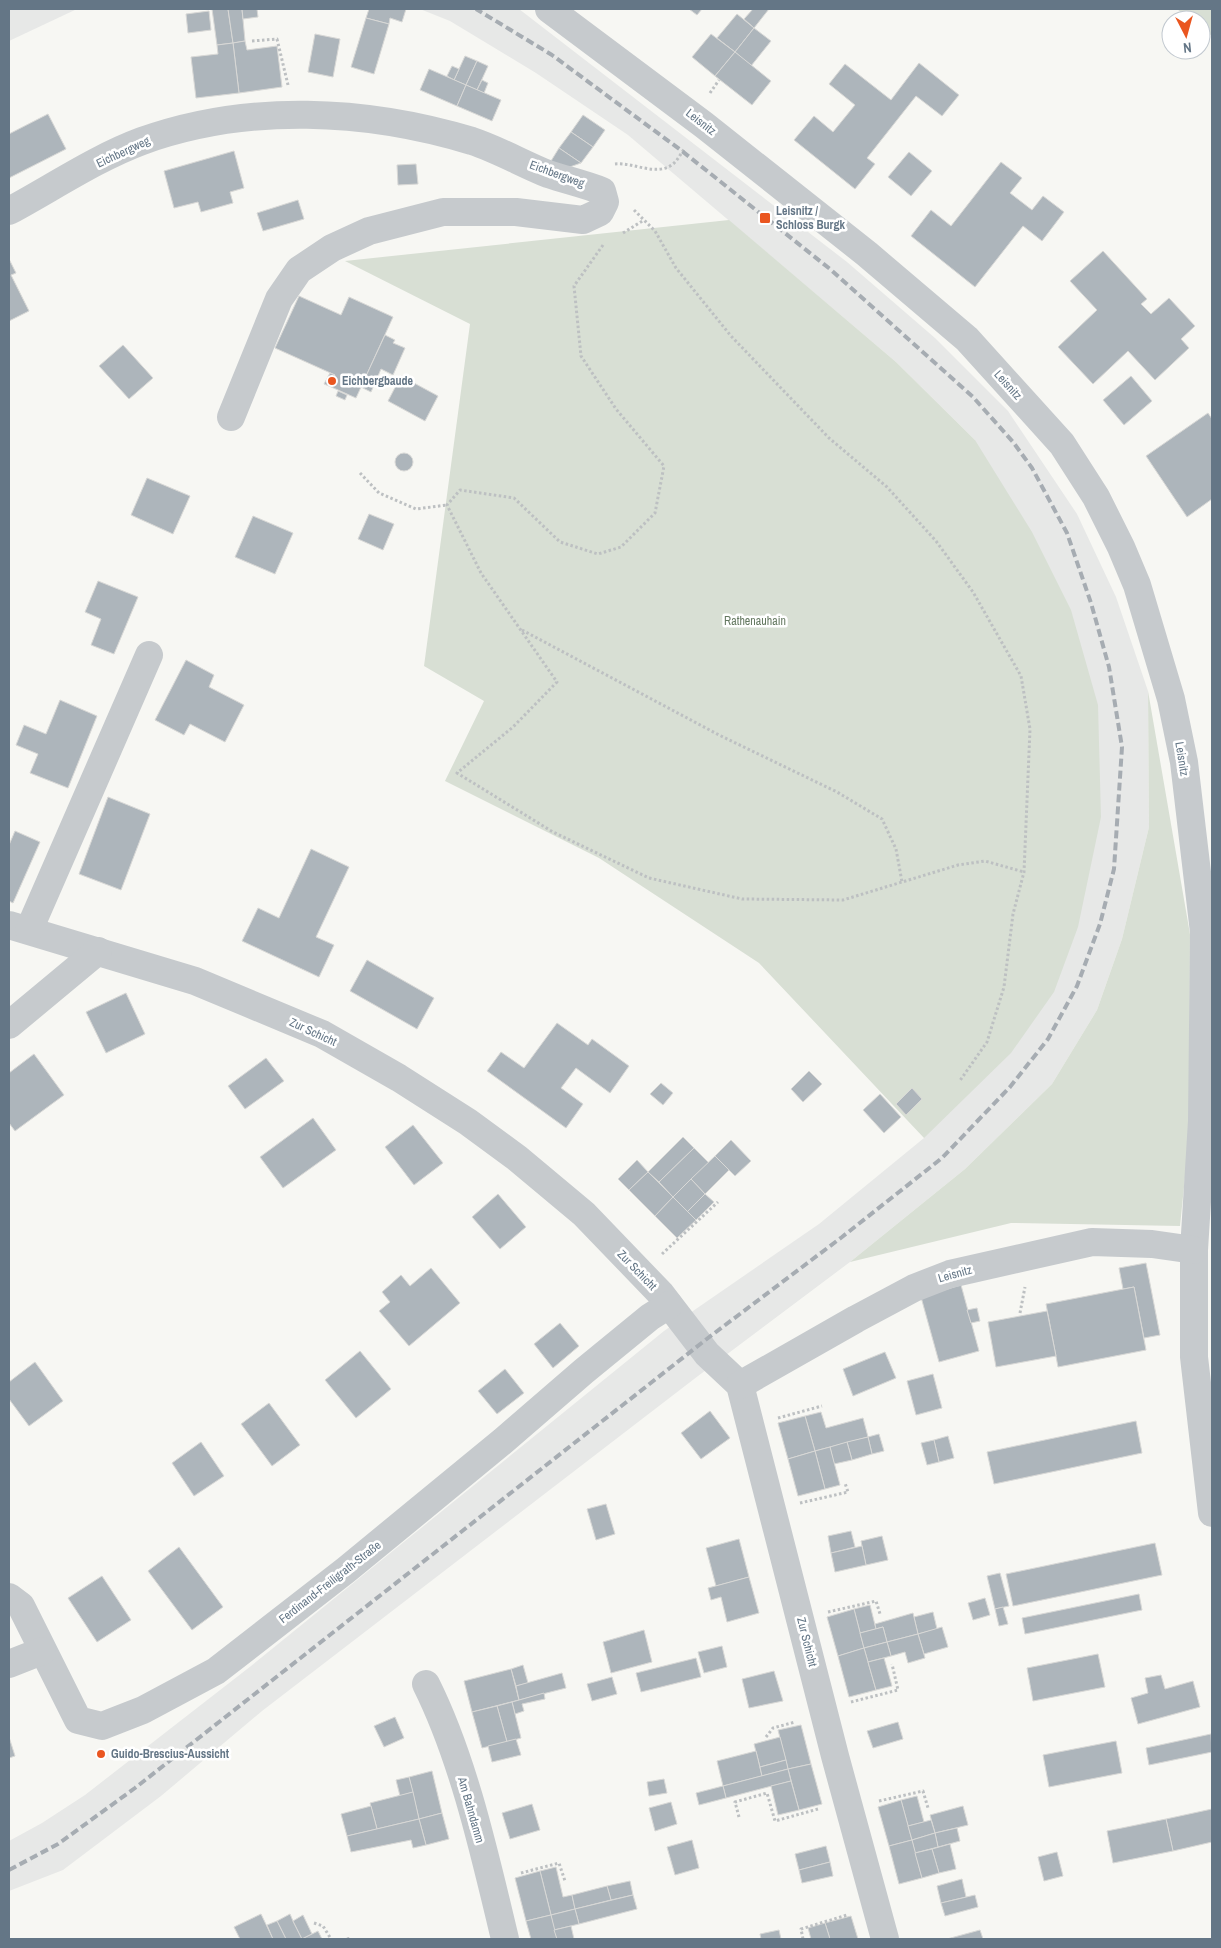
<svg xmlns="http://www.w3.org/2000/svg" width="1221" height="1948" font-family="'Archivo Narrow',sans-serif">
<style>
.built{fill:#e7e8e7}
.green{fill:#d8dfd4}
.building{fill:#adb5bb;stroke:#d8d8d6}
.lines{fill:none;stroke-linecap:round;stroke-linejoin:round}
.path{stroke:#bdc0c2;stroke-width:3;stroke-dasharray:2.5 2.5;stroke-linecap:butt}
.minor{stroke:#c6cacd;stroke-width:28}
.rail{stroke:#a6acb2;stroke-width:4;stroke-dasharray:8 4;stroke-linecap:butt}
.poi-dot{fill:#ea5620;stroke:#fff;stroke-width:2}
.labels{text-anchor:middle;stroke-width:5;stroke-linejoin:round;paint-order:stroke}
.street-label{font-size:12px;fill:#647686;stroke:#fff}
.poi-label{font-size:12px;font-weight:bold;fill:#647686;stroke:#fff;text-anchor:start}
.park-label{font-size:12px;fill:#647860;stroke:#fff}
</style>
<rect width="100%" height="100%" fill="#f7f7f3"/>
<g class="built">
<polygon points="9,9 77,9 9,41"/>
<polygon points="420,9 519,9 847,262 935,338 1008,411 1077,514 1116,597 1148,691 1149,827 1122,939 1097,1010 1052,1084 965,1169 850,1262 698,1376 262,1711 161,1796 63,1870 9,1891 9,1841 42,1823 85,1795 251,1666 664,1331 819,1224 924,1138 975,440 896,362 628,135 536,73 450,21"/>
</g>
<g class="green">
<polygon points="1177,9 1212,9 1212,36 1201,27 1201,20 1191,20"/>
<polygon points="729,220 896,362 975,440 1032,532 1071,610 1098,705 1101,817 1078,927 1054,992 1011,1053 924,1138 759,963 599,858 445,781 484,701 424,666 470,324 345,261"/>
<polygon points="1148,691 1190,934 1189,1138 1180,1226 1011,1223 850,1262 965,1169 1052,1084 1097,1010 1122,939 1149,827"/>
</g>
<g class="building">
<polygon points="212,9 228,9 233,43 217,45"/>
<polygon points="228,9 242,9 245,41 233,43"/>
<polygon points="242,9 257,9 258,17 243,19"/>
<polygon points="369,9 406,9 402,22 390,18 389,24 366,18"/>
<polygon points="689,9 702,9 697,15"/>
<polygon points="753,9 769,9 754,28 744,19"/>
<polygon points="209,11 211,30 188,33 186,14"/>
<polygon points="737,14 754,28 735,52 717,38"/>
<polygon points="366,18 389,24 374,74 351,67"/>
<polygon points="754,28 771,41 751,66 735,52"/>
<polygon points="315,34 340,39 333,77 308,72"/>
<polygon points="711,34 735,52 715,76 692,57"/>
<polygon points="245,41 247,50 277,46 282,87 239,93 233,43"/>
<polygon points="233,43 239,93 196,98 191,57 218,54 217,45"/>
<polygon points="735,52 771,81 752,105 715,76"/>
<polygon points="465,56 477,61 466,85 454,80"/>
<polygon points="477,61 488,66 477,90 466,85"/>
<polygon points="919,63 959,95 942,116 916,96 867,158 875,164 855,189 794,140 814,116 833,132 855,105 829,84 845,64 891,100"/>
<polygon points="452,66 459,69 454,80 447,76"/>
<polygon points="429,69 466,85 457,106 420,90"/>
<polygon points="482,80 488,83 484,93 477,90"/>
<polygon points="466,85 501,100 492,121 457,106"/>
<polygon points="48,114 66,149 9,178 9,134"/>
<polygon points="583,115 605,130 593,147 571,132"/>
<polygon points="571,132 593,147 581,163 559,148"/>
<polygon points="559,148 581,163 564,169 551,161"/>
<polygon points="234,151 244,188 230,192 233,203 201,212 198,202 174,208 164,171"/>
<polygon points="909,152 932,171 911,196 888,177"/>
<polygon points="1001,162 1022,178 1010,193 1032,210 1043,196 1064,212 1042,241 1023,226 975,287 911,236 931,210 951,226"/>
<polygon points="416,164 418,184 398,185 397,165"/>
<polygon points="298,200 304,219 263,231 257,213"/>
<polygon points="1103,251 1147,299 1141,304 1151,314 1169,298 1195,326 1181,339 1189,348 1155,380 1128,351 1093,384 1058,347 1097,310 1070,281"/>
<polygon points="9,259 16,273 11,275 29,311 9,321"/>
<polygon points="299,296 341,315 349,297 393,317 356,398 329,386 335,375 275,348"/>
<polygon points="385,335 395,340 393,343 405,348 393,375 381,369 371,392 361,387"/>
<polygon points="123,345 153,378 129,399 99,366"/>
<polygon points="330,373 335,375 329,386 324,384"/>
<polygon points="401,376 438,396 425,421 388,401"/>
<polygon points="1131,376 1152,401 1124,425 1103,400"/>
<polygon points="338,391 347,395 345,400 336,396"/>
<polygon points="1208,413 1212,419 1212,499 1187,517 1146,456"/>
<circle cx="404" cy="462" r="9"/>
<polygon points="147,478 190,496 173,534 131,515"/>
<polygon points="369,514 394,524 383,550 358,539"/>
<polygon points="253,516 293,533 275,574 235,557"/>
<polygon points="98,581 138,597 114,654 91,645 101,619 85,612"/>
<polygon points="186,660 214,675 209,687 244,705 225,742 190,724 184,735 155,720"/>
<polygon points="60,700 97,716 68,788 30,773 38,754 16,745 24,725 46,734"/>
<polygon points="108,797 150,814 121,890 79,874"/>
<polygon points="15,831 40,842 13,903 9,901 9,845"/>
<polygon points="311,849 349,867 316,937 334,945 319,977 242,941 258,908 279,918"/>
<polygon points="367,960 434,998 417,1029 350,991"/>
<polygon points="126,993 145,1034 106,1053 86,1012"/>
<polygon points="557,1023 588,1045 592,1039 629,1066 610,1093 576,1068 561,1088 583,1104 566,1128 487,1071 501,1052 524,1068"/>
<polygon points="34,1054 64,1095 15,1131 9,1123 9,1073"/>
<polygon points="266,1058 284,1081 245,1109 228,1086"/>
<polygon points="809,1071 822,1084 803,1102 791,1089"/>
<polygon points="661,1083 673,1093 663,1105 650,1094"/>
<polygon points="912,1088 922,1099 906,1115 896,1104"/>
<polygon points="880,1094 901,1117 884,1133 863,1110"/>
<polygon points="313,1118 336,1150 283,1188 260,1157"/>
<polygon points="413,1125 443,1163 414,1185 385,1147"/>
<polygon points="683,1137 694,1148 659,1182 648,1172"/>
<polygon points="731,1140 751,1161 735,1176 715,1156"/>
<polygon points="694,1148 709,1163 673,1197 659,1182"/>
<polygon points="715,1156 729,1170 705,1194 691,1179"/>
<polygon points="637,1160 648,1172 629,1190 618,1179"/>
<polygon points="648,1172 673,1197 655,1216 629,1190"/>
<polygon points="691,1179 705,1194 687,1212 673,1197"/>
<polygon points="498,1194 526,1227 500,1249 472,1217"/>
<polygon points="705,1194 714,1202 696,1220 687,1212"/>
<polygon points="673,1197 696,1220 677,1238 655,1216"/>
<polygon points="1146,1263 1160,1335 1144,1338 1134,1287 1123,1289 1119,1268"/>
<polygon points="431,1268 460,1303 409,1346 379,1311 390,1302 382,1292 401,1275 410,1286"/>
<polygon points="961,1285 979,1351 939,1362 921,1297"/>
<polygon points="1134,1287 1146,1350 1058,1367 1046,1304"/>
<polygon points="977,1308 980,1321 971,1323 967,1310"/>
<polygon points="1047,1311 1056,1356 996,1367 988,1322"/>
<polygon points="560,1323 579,1346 553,1368 534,1344"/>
<polygon points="360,1351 391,1389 356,1418 325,1380"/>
<polygon points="885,1352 896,1378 853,1396 843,1369"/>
<polygon points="35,1362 63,1401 29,1426 9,1399 9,1382"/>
<polygon points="505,1369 524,1393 497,1414 478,1391"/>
<polygon points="933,1374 942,1408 916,1415 907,1381"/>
<polygon points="269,1403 300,1445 272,1466 241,1424"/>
<polygon points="710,1411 730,1438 701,1459 681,1433"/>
<polygon points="821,1412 826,1428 863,1418 868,1437 815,1451 805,1416"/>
<polygon points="805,1416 815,1451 788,1459 778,1423"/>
<polygon points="1136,1421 1142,1453 994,1484 987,1452"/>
<polygon points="879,1434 884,1451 872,1454 868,1437"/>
<polygon points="948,1436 954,1458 939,1462 934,1440"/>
<polygon points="868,1437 872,1454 852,1460 847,1442"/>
<polygon points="934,1440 939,1462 927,1465 921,1443"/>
<polygon points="201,1442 224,1476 194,1496 172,1463"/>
<polygon points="847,1442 852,1460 834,1464 830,1447"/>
<polygon points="830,1447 840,1485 825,1489 815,1451"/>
<polygon points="815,1451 825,1489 798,1496 788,1459"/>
<polygon points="606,1504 615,1534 596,1540 587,1509"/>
<polygon points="851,1531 855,1547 831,1553 828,1536"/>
<polygon points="882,1536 888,1560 866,1565 861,1541"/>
<polygon points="739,1539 749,1577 716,1586 706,1548"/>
<polygon points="1155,1543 1162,1575 1013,1606 1006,1574"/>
<polygon points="862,1546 866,1565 835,1572 831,1553"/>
<polygon points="179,1547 223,1607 192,1630 148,1571"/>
<polygon points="1000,1573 1009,1606 995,1609 987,1576"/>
<polygon points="102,1576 131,1620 97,1642 68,1598"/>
<polygon points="749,1577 759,1613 727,1622 721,1597 711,1600 708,1588"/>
<polygon points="1139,1594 1142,1610 1025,1634 1022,1618"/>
<polygon points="985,1598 990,1615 973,1620 968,1603"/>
<polygon points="870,1605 876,1629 860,1633 854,1609"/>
<polygon points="1003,1607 1008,1624 999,1626 995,1609"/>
<polygon points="854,1609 864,1648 838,1656 827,1617"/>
<polygon points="933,1612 937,1629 918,1634 914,1617"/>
<polygon points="913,1613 918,1634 887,1642 883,1627 876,1629 875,1624"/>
<polygon points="883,1627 887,1642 864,1648 860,1633"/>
<polygon points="942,1627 948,1647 924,1654 918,1634"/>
<polygon points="644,1630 652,1662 611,1673 603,1642"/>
<polygon points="918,1634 925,1658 908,1663 905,1652 891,1656 887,1642"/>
<polygon points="887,1642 891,1656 868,1662 864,1648"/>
<polygon points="722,1646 727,1667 704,1673 698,1652"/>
<polygon points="864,1648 876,1690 849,1697 838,1656"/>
<polygon points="1098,1654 1105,1687 1033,1701 1027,1668"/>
<polygon points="696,1658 701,1677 641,1692 636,1673"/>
<polygon points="884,1658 892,1686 876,1690 868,1662"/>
<polygon points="523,1665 528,1683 516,1686 511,1669"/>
<polygon points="511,1669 519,1700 472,1712 464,1681"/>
<polygon points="774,1671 783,1701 749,1708 742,1679"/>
<polygon points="562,1673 566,1688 519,1700 516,1686"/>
<polygon points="1161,1675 1165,1689 1193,1681 1200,1707 1138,1724 1131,1698 1148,1693 1145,1678"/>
<polygon points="612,1677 617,1694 592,1701 587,1684"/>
<polygon points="544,1693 545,1699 522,1704 524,1711 515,1714 512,1702"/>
<polygon points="512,1702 521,1738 507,1742 497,1706"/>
<polygon points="497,1706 507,1742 482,1748 472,1712"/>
<polygon points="395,1717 404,1738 384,1747 374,1726"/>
<polygon points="898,1722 903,1739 873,1748 867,1731"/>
<polygon points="801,1725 811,1764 788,1769 778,1730"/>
<polygon points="1211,1734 1212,1752 1149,1765 1146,1748"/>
<polygon points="9,1737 15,1756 9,1758"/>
<polygon points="780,1737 786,1760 760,1767 754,1744"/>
<polygon points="516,1739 521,1755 492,1762 488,1746"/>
<polygon points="1116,1741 1122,1773 1049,1787 1043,1755"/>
<polygon points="756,1751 762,1776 723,1786 717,1761"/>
<polygon points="786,1760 788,1769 762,1776 760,1767"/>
<polygon points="811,1764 822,1804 799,1810 788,1769"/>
<polygon points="788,1769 791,1781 726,1798 723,1786"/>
<polygon points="432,1771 442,1813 419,1819 409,1777"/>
<polygon points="409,1777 413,1792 400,1796 396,1780"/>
<polygon points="664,1779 667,1793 649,1796 647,1782"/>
<polygon points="791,1781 799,1810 778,1815 771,1786"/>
<polygon points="723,1786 726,1798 699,1805 696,1793"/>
<polygon points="413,1792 419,1819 377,1829 370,1803"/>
<polygon points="917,1796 924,1822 908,1826 901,1800"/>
<polygon points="901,1800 912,1840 889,1846 878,1807"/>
<polygon points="671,1802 677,1824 655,1831 649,1808"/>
<polygon points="532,1804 540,1830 510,1839 502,1813"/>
<polygon points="371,1806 377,1829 347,1836 341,1814"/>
<polygon points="963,1806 968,1825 935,1833 930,1815"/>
<polygon points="1212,1809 1212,1842 1173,1851 1166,1819"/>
<polygon points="442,1813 449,1839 426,1845 419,1819"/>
<polygon points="419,1819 426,1845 413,1848 411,1840 351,1852 347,1836"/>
<polygon points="1166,1819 1173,1851 1113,1863 1107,1831"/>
<polygon points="931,1820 935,1833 912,1840 908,1826"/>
<polygon points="957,1828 960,1841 938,1847 935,1833"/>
<polygon points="935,1833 938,1847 915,1853 912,1840"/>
<polygon points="692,1840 699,1868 675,1875 667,1847"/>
<polygon points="912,1840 922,1878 899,1884 889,1846"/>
<polygon points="950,1844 956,1869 939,1873 932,1849"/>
<polygon points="826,1846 830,1862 799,1870 795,1854"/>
<polygon points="932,1849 939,1873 922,1878 915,1853"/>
<polygon points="1057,1852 1063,1876 1044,1881 1038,1857"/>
<polygon points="830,1862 833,1876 802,1883 799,1870"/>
<polygon points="556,1867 563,1897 572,1895 575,1909 551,1915 540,1871"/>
<polygon points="540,1871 551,1915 526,1921 515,1878"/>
<polygon points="962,1879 966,1897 941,1903 937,1886"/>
<polygon points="630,1881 633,1895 611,1900 607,1886"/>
<polygon points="607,1886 611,1900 575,1909 572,1895"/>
<polygon points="633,1895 637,1909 579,1924 575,1909"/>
<polygon points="975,1895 978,1907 945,1916 941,1903"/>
<polygon points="575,1909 579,1924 554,1930 551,1915"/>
<polygon points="261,1914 273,1939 240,1939 234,1927"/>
<polygon points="290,1914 293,1921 302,1939 286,1939 277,1921"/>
<polygon points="303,1915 312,1934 302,1939 293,1921"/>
<polygon points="551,1915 557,1939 531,1939 526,1921"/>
<polygon points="851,1916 858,1939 830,1939 825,1923"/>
<polygon points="277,1921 286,1939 273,1939 267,1925"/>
<polygon points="825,1923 830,1939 811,1939 808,1928"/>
<polygon points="571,1926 574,1939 557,1939 554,1930"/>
<polygon points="779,1930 781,1939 761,1939 760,1934"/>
<polygon points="980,1930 983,1939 947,1939"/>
<polygon points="318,1931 322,1939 302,1939"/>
</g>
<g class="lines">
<g class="path">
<polyline points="252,41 277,39 288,85"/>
<polyline points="710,93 719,80"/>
<path d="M615 164C633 162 657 177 673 164 678 160 681 153 685 148"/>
<polyline points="634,210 655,231 676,268 731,336 829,438 887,487 936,541 973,592 1021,676 1030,729 1024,872 1013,914 1004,987 987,1042 959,1082"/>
<polyline points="623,233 644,220"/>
<polyline points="603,245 574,286 581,356 616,409 664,466 655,513 621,547 598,554 560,542 514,498 460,490 447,505 481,573 557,682 513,727 457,773 553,832 649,878 742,899 843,900 958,865 985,861 1024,872"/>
<polyline points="360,473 379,493 416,509 447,505"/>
<polyline points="522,630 719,735 837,792 882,819 896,849 902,882"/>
<polyline points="662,1254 718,1202"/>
<polyline points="1020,1313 1025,1287"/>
<polyline points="778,1418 822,1406"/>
<polyline points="800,1503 848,1492 845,1483"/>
<polyline points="828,1612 876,1601 880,1614"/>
<polyline points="851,1702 898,1690 892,1664"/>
<polyline points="766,1737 773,1728 795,1722"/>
<polyline points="879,1801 923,1791 928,1808"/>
<polyline points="739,1817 735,1802 767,1793 775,1821 818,1809"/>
<polyline points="521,1873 559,1863 565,1881"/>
<polyline points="314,1923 323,1926 331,1939"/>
<polyline points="347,1939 351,1938"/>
<polyline points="803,1939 801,1929 847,1915"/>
</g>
<g class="minor">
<polyline points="549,9 704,125 867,254 967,339 1062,444 1096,497 1121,547 1137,585 1171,699 1184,762 1204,932 1202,1121 1194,1250 1194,1357 1212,1513"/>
<path d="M9 211C52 188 96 158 142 141 248 103 366 109 472 141 499 150 523 164 548 174 566 180 584 184 602 191L605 202 600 212 583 220 516 212H443L369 231 332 248 299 270 279 299 231 417"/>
<polyline points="9,925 195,981 322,1034 399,1078 468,1122 517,1158 584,1214 661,1294 707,1354 740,1385 835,1756 885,1939"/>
<polyline points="29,930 149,655"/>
<polyline points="9,1025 98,951"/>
<polyline points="740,1385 856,1319 914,1288 950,1274 1092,1242 1152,1244 1194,1250"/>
<polyline points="9,1597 21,1606 78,1720 102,1726 143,1710 216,1671 346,1570 503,1441 584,1371 650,1317 669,1305"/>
<polyline points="9,1664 42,1651"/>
<path d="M426 1684C464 1760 485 1856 505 1939"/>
</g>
<polyline class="rail" points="9,1870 58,1844 135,1788 708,1338 842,1237 942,1158 1010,1087 1048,1039 1077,986 1100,924 1114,869 1122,747 1109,667 1091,603 1067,533 1032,468 1013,442 973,397 830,269 682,151 552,55 476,9"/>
</g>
<g class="poi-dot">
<rect x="759" y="212" width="12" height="12" rx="2.5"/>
<circle cx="332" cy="381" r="5"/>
<circle cx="101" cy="1754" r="5"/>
</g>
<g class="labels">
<g class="street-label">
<text transform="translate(701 122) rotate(38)" y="4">Leisnitz</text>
<text transform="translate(123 152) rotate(-25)" y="4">Eichbergweg</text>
<text transform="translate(557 174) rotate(20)" y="4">Eichbergweg</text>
<text transform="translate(1008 385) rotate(48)" y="4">Leisnitz</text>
<text transform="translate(1182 759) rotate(81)" y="4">Leisnitz</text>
<text transform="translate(313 1032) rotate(25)" y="4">Zur Schicht</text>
<text transform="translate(637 1270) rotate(46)" y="4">Zur Schicht</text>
<text transform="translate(955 1274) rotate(-16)" y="4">Leisnitz</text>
<text transform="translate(330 1582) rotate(-38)" y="4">Ferdinand-Freiligrath-Straße</text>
<text transform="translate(807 1642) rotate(76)" y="4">Zur Schicht</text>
<text transform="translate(471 1810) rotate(74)" y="4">Am Bahndamm</text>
</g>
<g class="poi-label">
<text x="776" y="215">Leisnitz /<tspan x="776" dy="14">Schloss Burgk</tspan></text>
<text x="342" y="385">Eichbergbaude</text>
<text x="111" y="1758">Guido-Brescius-Aussicht</text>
</g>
<g class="park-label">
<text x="755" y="625">Rathenauhain</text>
</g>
</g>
<rect width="1221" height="1948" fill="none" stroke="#647686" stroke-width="20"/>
<g transform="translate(1186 35) rotate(174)"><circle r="24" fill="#ffffff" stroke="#c1c8cf"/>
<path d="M0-4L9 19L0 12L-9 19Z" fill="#ea5620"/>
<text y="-8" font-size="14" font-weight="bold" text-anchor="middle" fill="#647686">N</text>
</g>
</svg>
